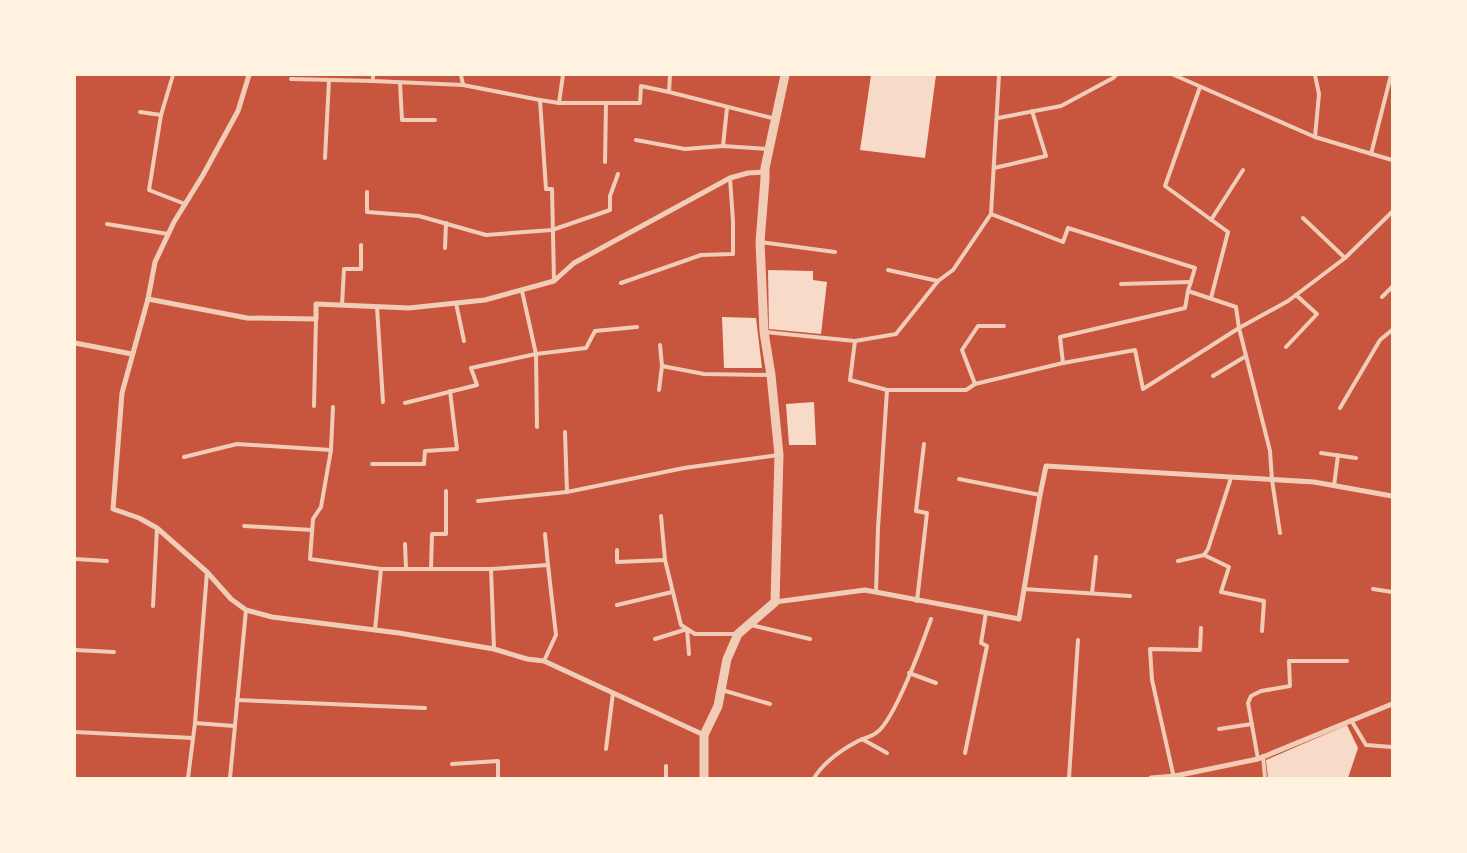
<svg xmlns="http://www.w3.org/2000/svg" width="1467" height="853" font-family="'PT Sans',sans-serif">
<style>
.building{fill:#f7dbc8}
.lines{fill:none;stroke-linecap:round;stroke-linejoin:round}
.service{stroke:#f1ccb7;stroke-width:4}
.minor{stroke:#f1ccb7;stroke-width:5}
.tertiary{stroke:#f1ccb7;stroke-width:9}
</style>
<rect width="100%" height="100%" fill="#c8553d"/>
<g class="building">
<polygon points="871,75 936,75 925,158 860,150"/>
<polygon points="768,270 813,271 813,280 827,282 821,334 769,329"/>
<polygon points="722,317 756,318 762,368 724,368"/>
<polygon points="814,402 816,445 789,445 786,404"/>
<polygon points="1347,725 1358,748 1348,778 1268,778 1266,760"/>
</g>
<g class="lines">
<g class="service">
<polyline points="173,75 161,115 149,190 185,204"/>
<polyline points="373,75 373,81 463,85 540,100 559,103 640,103 641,86 669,92 776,119"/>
<polyline points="461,75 463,85"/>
<polyline points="1174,75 1315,137 1392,160"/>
<polyline points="291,79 373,81"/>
<polyline points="400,83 402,120 435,120"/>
<polyline points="1200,87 1165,186 1228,232 1211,298"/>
<polyline points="669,92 670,75"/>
<polyline points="540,100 546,189 552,189 554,281"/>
<polyline points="559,103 563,75"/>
<polyline points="140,112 161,115"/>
<polyline points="998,118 1061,106 1113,78 1116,75"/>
<polyline points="1315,137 1319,94 1315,75"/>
<polyline points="636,140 685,149 723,146 769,149"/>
<polyline points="723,146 727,108"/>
<polyline points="1371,154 1391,75"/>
<polyline points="325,158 329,80"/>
<polyline points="605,162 606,103"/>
<polyline points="994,168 1046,156 1032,111"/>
<polyline points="367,192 367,212 419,216 486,235 552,230 610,210 610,196 618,174"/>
<polyline points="1303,218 1345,258"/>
<polyline points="1211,220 1243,170"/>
<polyline points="107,224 168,234"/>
<polyline points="760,242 835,252"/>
<polyline points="445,248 446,223"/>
<polyline points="888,270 938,281"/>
<polyline points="621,283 701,255 733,254 733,221 730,178"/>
<polyline points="1121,284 1191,282"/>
<polyline points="522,291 536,354 537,427"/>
<polyline points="1382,297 1392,287"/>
<polyline points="456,303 464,341"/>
<polyline points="342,305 344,269 361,269 361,245"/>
<polyline points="377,307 383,402"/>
<polyline points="765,332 855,341 850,380 887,390 966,390 975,384 1063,363 1135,350 1143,389 1239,328 1236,307 1188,291 1195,268 1068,228 1063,242 991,214"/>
<polyline points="855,341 896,334 938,281 953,270 991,214 999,75"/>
<polyline points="1286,347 1317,314 1296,295"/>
<polyline points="1063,363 1060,337 1185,308 1188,291"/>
<polyline points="662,366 704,374 771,375"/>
<polyline points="1213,376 1246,356"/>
<polyline points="975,384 962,350 978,326 1004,326"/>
<polyline points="659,390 662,366 660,345"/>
<polyline points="405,403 477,385 471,368 536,354 586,348 595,331 637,327"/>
<polyline points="314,406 316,319"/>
<polyline points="333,407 331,450 321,507 313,519 310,559 381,569 491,569 548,565 556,635 544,661"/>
<polyline points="1340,408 1380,340 1392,330"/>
<polyline points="565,432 567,492"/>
<polyline points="1321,453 1356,458"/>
<polyline points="184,457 237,444 331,450"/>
<polyline points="372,464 424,464 425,451 457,449 450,391"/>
<polyline points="959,479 1040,495"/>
<polyline points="1334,486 1338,455"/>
<polyline points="478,501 567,492 684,468 779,455"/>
<polyline points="661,516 665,560 681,625 695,634 736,634"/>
<polyline points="244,526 312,530"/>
<polyline points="1280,533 1272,480 1270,451 1239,328 1288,301 1345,258 1392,212"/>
<polyline points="545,534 548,565"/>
<polyline points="405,544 406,569"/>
<polyline points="617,550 617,562 665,560"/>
<polyline points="1204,555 1229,567 1221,592 1264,601 1262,631"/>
<polyline points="75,559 107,561"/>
<polyline points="1178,561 1204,555 1208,549 1231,478"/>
<polyline points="431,569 432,534 446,534 446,491"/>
<polyline points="491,569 494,649"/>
<polyline points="1024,589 1130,596"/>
<polyline points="1373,589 1392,592"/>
<polyline points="876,592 878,528 887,390"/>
<polyline points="1092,593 1096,557"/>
<polyline points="917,601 927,513 916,511 924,444"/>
<polyline points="617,605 672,592"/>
<polyline points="153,606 157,528"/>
<polyline points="751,625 810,639"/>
<polyline points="375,630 381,569"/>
<polyline points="655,639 687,629 689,654"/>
<polyline points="75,650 114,652"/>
<polyline points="909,673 936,683"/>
<polyline points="722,690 770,704"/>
<polyline points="237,700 425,708"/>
<polyline points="1351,720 1366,745 1392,747"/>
<polyline points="195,723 234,726"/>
<polyline points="1219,729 1252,724"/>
<polyline points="75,732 193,738"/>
<polyline points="862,739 887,753"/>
<polyline points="606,749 613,693"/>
<polyline points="965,753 987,646 981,643 986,613"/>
<polyline points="1263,756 1265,778"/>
<polyline points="1258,759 1248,703 1251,696 1261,691 1290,686 1289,661 1347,661"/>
<polyline points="452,764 498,761 498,778"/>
<polyline points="666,766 666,778"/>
<polyline points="188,778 195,723 207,572"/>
<polyline points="230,778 246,610"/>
<path d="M814 778C824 762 841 750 858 741 864 738 871 737 876 733 894 722 923 642 931 619"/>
<polyline points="1069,778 1078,640"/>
<polyline points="1174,778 1152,680 1150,649 1200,650 1201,628"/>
</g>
<g class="minor">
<polyline points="249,75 238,111 203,175 174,222 155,262 148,299 122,393 113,509 139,518 157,528 207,572 231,599 246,610 272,617 399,633 494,649 527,659 544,661 704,735"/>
<polyline points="148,299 247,318 316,319 316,304 409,308 485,300 554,281 574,263 730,178 748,173 765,172"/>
<polyline points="75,343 132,354"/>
<polyline points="775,602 865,590 1019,619 1040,495 1046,466 1314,482 1392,496"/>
<polyline points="1151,778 1175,776 1258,759 1392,704"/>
</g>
<polyline class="tertiary" points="704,778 704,735 718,706 727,659 738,634 775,602 779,455 771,375 764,332 760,242 765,179 765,168 785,75"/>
</g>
<rect width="1467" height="853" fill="none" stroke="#fff3e0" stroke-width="152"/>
</svg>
